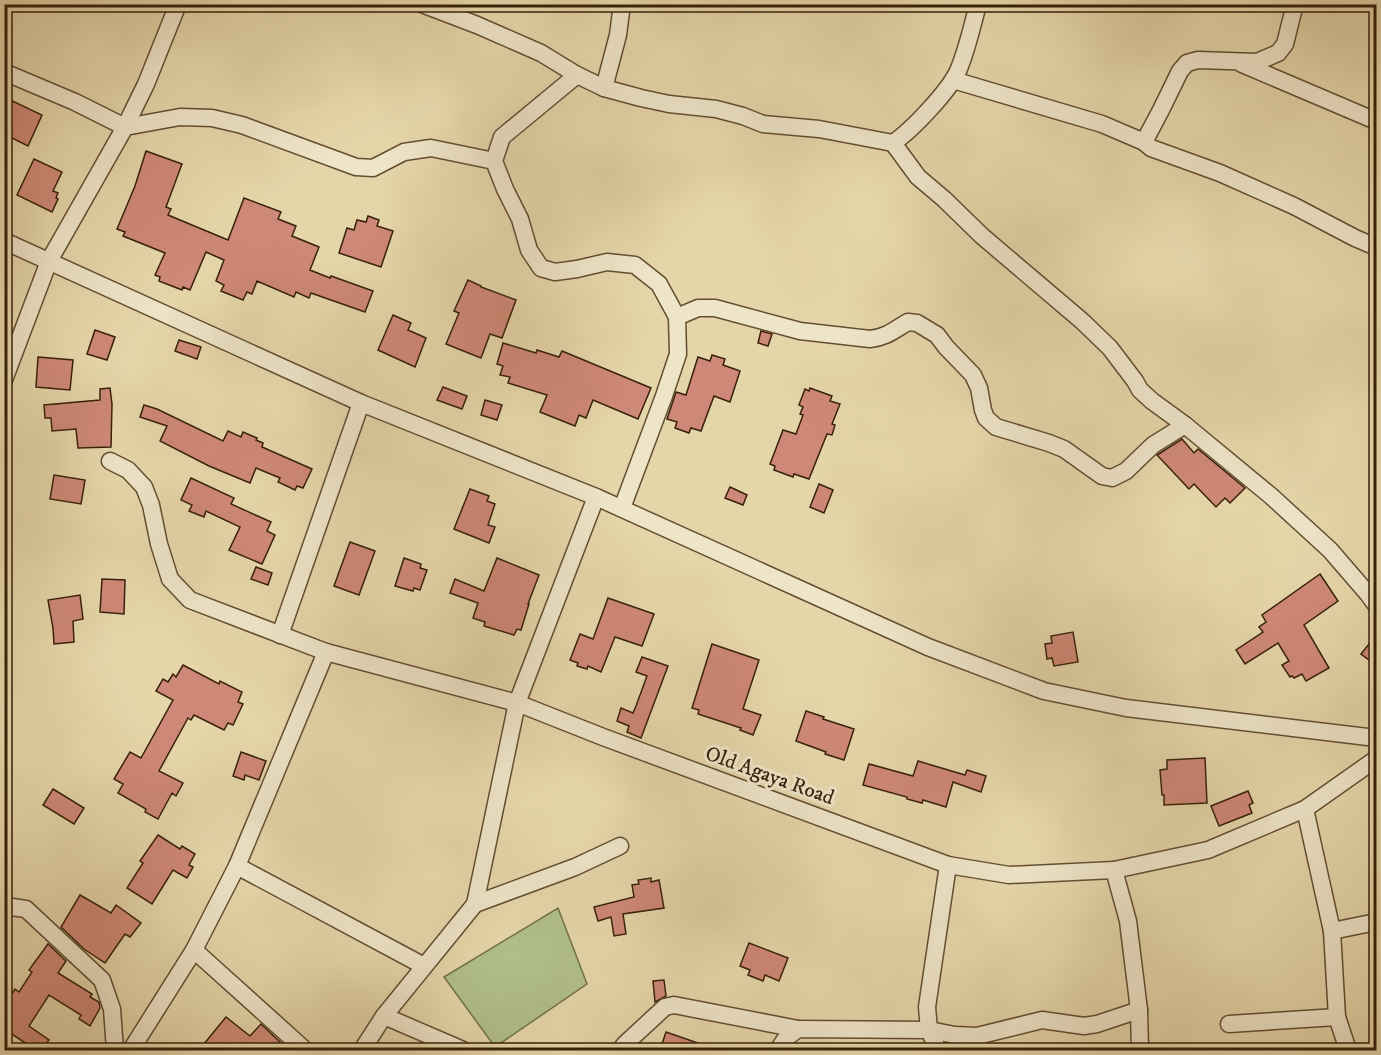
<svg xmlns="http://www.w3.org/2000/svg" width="1381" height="1055" font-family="'IM FELL DW Pica',serif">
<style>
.green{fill:#b0bf8c;stroke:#74704b;stroke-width:1.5}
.building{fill:#ce8877;stroke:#38200a;stroke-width:1.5}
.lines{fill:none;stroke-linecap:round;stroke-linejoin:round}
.minor-casing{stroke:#634e32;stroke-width:19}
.minor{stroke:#eee4c8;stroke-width:16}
.labels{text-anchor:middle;stroke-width:6;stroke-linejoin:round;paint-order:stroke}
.street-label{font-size:21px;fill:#38200a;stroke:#eee4c8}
</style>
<rect width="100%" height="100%" fill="#e5d6aa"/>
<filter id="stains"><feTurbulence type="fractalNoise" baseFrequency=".00333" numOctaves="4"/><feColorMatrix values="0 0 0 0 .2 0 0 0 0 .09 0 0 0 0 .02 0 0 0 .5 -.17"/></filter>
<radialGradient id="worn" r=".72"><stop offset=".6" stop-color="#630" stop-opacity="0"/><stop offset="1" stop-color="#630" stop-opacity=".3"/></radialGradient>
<polygon class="green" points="558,908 587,984 495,1047 444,977"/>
<g class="building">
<polygon points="4,97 42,115 28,146 4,134"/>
<polygon points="146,151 182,164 166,207 171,209 168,215 228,240 244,198 281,212 278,219 296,226 292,236 319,247 310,270 330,278 331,276 373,291 365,312 311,293 309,298 296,292 294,297 257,281 252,294 247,292 243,300 221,291 224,285 216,281 224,260 206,252 190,290 183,287 182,290 159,281 160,277 155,275 165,253 123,236 125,232 117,229 135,186"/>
<polygon points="34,159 62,172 53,191 58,193 56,198 58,199 52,212 17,195"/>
<polygon points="368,216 379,220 377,226 393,231 381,267 339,253 347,228 354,230 357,220 366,222"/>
<polygon points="468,280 481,286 481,287 516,300 502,338 490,334 481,358 446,344 459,313 454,311"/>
<polygon points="393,315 411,323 408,330 426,338 415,367 378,350"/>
<polygon points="95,330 115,337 107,360 87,354"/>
<polygon points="761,331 772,334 768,346 758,343"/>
<polygon points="179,340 201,347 197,359 175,351"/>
<polygon points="503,343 536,353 537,350 559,357 562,351 651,388 638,419 593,400 586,418 579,415 575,426 540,412 547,395 508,383 510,377 500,375 503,366 497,364"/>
<polygon points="712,355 725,359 723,365 740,371 730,402 714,396 701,431 691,428 689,433 675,428 677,422 667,419 676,392 686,395 698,357 710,361"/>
<polygon points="38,357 73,360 70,390 36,387"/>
<polygon points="443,387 467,396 462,409 437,400"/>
<polygon points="110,388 112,404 111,447 78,448 76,429 52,431 51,418 45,418 44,405 100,400 100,389"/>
<polygon points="810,388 832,396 830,401 840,404 832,424 835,425 832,435 827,434 809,479 794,474 793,477 774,470 775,466 770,464 783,430 796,434 803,415 800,414 803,407 799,405 805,389 809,391"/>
<polygon points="485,400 502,405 497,420 481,415"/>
<polygon points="144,405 157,409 223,441 228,431 241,437 243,432 257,438 256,440 263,443 262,447 312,469 303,488 297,486 295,490 278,482 280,478 256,468 250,483 209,466 160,441 167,426 140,417"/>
<polygon points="1182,439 1194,453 1198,449 1245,488 1230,503 1225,498 1216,507 1194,484 1189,489 1157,455"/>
<polygon points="54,475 85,480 81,504 50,499"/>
<polygon points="191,478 234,498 231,504 271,522 267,531 275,535 262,564 229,550 240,527 206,511 204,517 189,511 192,505 181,500"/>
<polygon points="819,484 833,490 824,513 810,507"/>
<polygon points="730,487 747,495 743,505 725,498"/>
<polygon points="470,489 489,496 487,501 495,504 488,525 495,527 489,543 454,529"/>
<polygon points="350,542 375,551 359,595 334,586"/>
<polygon points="404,558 421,564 420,568 427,570 420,590 414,588 413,591 395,586"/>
<polygon points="497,558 539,575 528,604 529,604 521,630 517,629 514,635 484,626 485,622 473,618 478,603 450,593 455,579 484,591"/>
<polygon points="256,567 272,573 268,585 251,579"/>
<polygon points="1320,574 1338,601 1304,625 1329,668 1306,681 1302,674 1294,678 1292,676 1290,677 1282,665 1289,661 1278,643 1245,664 1236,650 1263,632 1259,627 1266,622 1262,615"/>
<polygon points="102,579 125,580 124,614 100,612"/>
<polygon points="80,595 83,619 73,621 74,642 54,644 53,628 48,600"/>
<polygon points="608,598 654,614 642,646 615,637 601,672 588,666 587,669 577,666 578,663 570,660 580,634 593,639"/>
<polygon points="1073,632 1078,662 1054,666 1052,658 1047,659 1045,644 1052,643 1051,636"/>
<polygon points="1377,634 1377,666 1361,654"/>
<polygon points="712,644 759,660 743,709 761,715 753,735 740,730 741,728 698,714 699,710 692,708"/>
<polygon points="642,657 668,666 641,738 627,732 629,726 617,721 621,708 633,713 636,706 647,676 636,672"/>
<polygon points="183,665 219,684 220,681 242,692 238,702 243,704 233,725 228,723 224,730 194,715 191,720 188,718 159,771 183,783 176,796 172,793 158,819 145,812 146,809 118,793 123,784 114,779 130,752 141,758 173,700 156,691 163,679 168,682 173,674 176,677"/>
<polygon points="806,711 824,717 823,719 854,729 844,760 825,754 826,752 796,741"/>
<polygon points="241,752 266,761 259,780 245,775 244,780 233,776"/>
<polygon points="1205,758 1207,803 1164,805 1164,795 1162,795 1160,770 1167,769 1167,760"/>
<polygon points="918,761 965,775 967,770 986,776 981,792 953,782 946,807 923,800 922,803 907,799 907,797 863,785 869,764 913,776"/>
<polygon points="53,789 84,808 74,824 43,805"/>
<polygon points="1248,791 1253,803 1249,805 1252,813 1219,826 1211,806"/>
<polygon points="158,835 180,849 182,846 195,854 189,865 193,867 187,878 173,870 152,904 127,888 143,863 140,861"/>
<polygon points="651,878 651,882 659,880 664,908 623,914 626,934 614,936 611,917 598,921 594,907 634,897 632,885 639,884 638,880"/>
<polygon points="80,895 111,913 116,905 141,923 130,937 125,934 105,963 84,949 61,927"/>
<polygon points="749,943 788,958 779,981 765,975 763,981 748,975 750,970 740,966"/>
<polygon points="48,944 66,961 58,973 92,994 90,997 99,1002 100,1008 90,1026 79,1019 81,1015 49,995 29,1026 49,1040 41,1050 36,1050 4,1029 4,1014 9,1006 6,1003 15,989 19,992 32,972 29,970"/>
<polygon points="664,980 666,996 655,1002 653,981"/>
<polygon points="226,1017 250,1036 261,1024 280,1042 279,1043 287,1050 199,1050"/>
<polygon points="666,1032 715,1049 715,1050 660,1050"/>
</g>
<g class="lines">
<defs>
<g id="minor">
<path d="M422 4 477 25 541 53 577 75 604 88 641 98 669 104 716 109 743 116 763 124 819 129 893 143C912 130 949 91 958 71 967 50 972 27 978 4"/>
<polyline points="1242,64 1376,121"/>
<polyline points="4,72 75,102 125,127 180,117 212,118 242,125 356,167 373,168 404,152 431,148 494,161"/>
<polyline points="577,75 502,137 494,161 505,189 520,219 529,250 541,268 555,272 577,269 607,262 635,265 659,284 677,317 678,354 664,396 622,508"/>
<polyline points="953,80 1102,124 1144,142 1161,110 1180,71 1187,63 1198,60 1257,62 1278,53 1285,44 1295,4"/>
<polyline points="604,88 618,35 622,4"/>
<polyline points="1144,142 1151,148 1220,173 1294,206 1355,238 1376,247"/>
<polyline points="893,143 918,177 944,199 982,236 1082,321 1110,348 1135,381 1140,390 1152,401 1185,425 1271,496 1330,550 1368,594 1376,605"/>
<polyline points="4,241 361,403 596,497 928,647 1044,691 1126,708 1376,738"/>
<path d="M677 317 698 308H715L800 331 870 339C887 337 894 330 908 322L917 323 937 335 946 347 973 375 979 388 983 410 986 418 996 427 1049 443 1064 449 1102 476 1112 478 1126 471 1153 445 1185 425"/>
<polyline points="4,380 49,261 125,127 146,84 178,4"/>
<polyline points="110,461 128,470 144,487 151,505 159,544 170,579 190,600 326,652 517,703 603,737 948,865 1009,875 1114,870 1208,850 1305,809 1376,759"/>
<polyline points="280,635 361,403"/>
<polyline points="1305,809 1332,931 1376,922"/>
<polyline points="237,866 424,966"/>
<polyline points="1114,870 1128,921 1139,1010 1140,1050"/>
<polyline points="475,904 575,867 620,846"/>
<polyline points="4,911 12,907 26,909 102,980 112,1009 115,1050"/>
<polyline points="1332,931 1337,1017 1348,1050"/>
<polyline points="194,950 305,1050"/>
<polyline points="384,1016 463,1050"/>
<polyline points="1229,1024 1337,1017"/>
<polyline points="131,1050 194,950 237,866 326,652"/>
<polyline points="362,1050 384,1016 475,904 517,703 596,497"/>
<polyline points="620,1050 625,1044 665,1007 674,1005 798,1029"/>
<polyline points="778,1050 786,1038 798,1029 929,1030 955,1035 977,1036 1042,1020 1084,1026 1097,1024 1139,1010"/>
<polyline points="938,1050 929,1030 927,1007 948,865"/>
</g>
</defs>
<use href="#minor" class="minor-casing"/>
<use href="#minor" class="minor"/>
</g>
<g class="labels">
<g class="street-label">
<text transform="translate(770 775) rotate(20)" y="7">Old Agaya Road</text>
</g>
</g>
<rect width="1381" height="1055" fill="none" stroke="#e5d6aa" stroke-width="24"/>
<rect x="6" y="6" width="1369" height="1043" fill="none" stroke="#38200a" stroke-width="3"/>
<rect x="12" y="12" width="1357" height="1031" fill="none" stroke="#38200a" stroke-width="1.5"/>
<rect width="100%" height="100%" filter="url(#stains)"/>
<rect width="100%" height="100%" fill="url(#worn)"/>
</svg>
